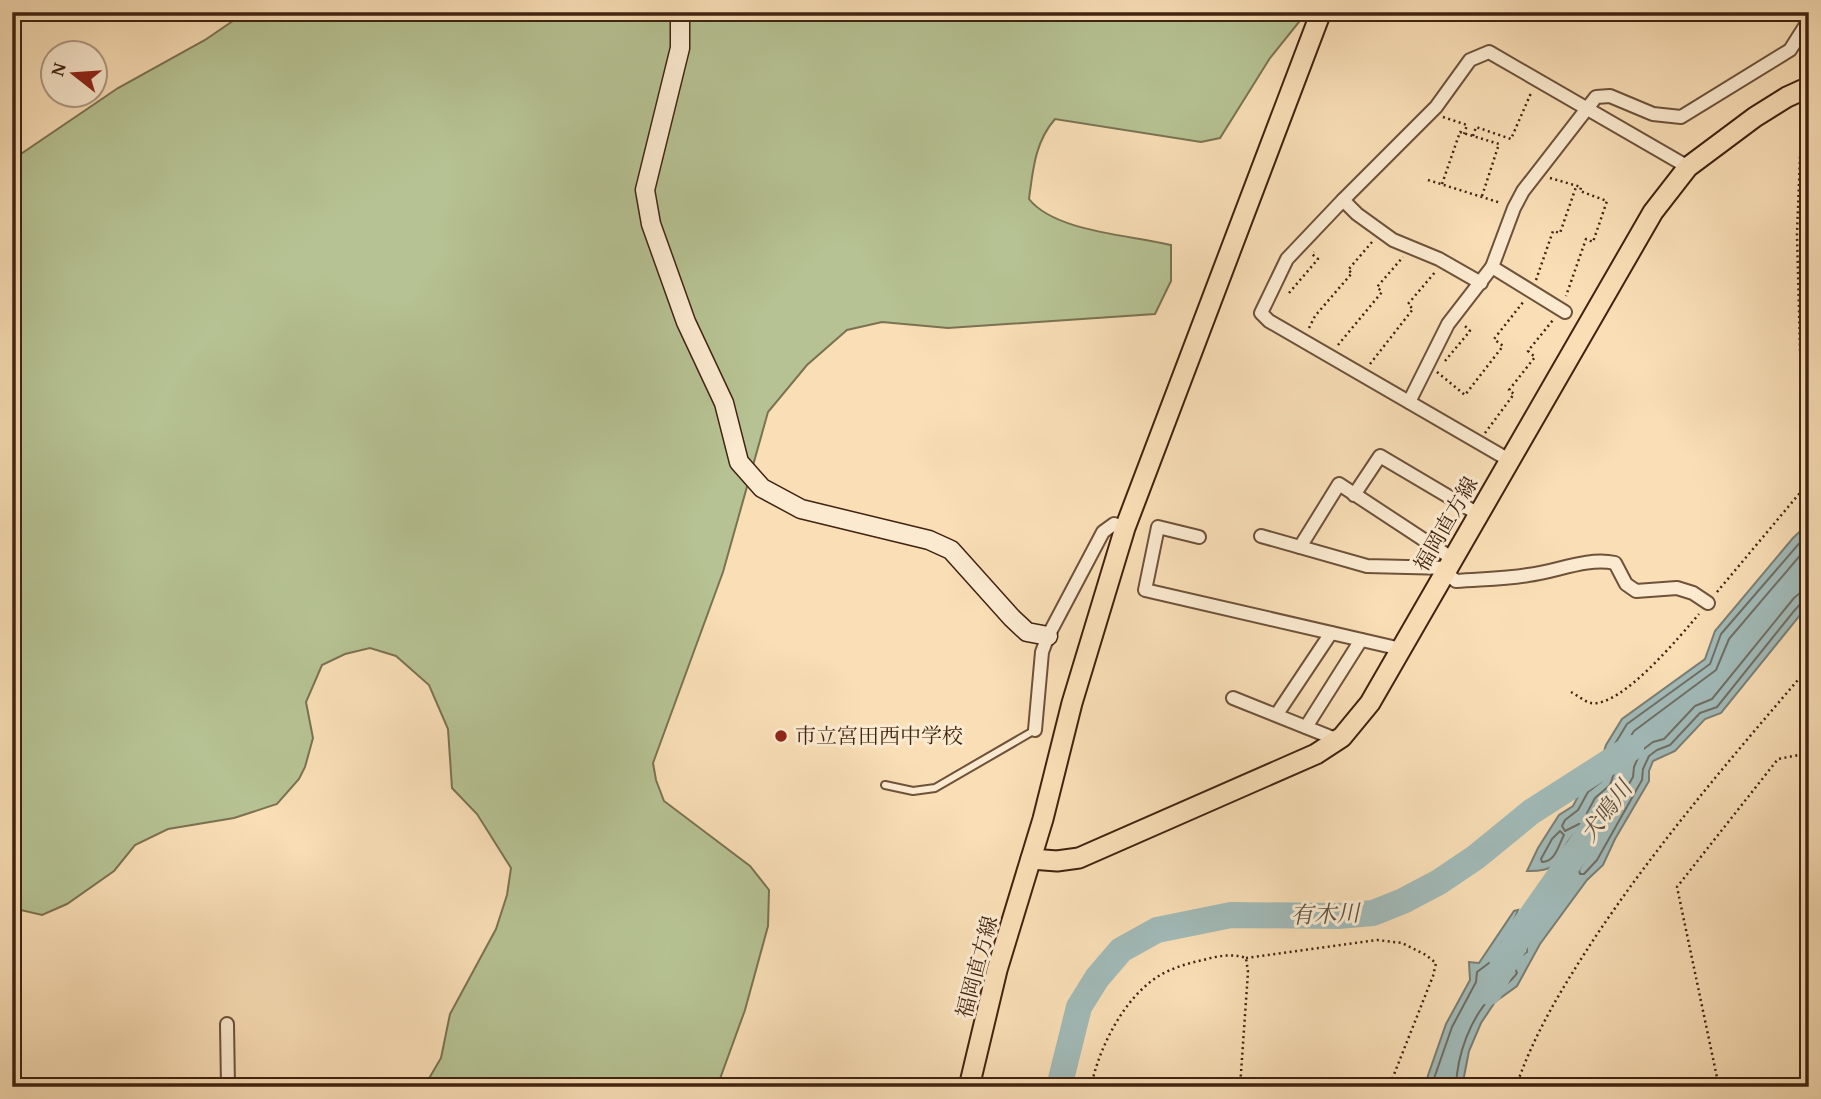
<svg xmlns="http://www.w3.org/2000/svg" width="1821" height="1099" font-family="'Gentium Book Plus','Noto Serif JP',serif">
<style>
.green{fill:#b6c293;stroke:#7b7252;stroke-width:2}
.water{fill:#a1bab8;stroke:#7a7e75;stroke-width:2}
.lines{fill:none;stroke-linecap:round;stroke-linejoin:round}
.shore{stroke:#706e64;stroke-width:2}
.river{stroke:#a1bab8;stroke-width:26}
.lane-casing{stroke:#6e523a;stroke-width:10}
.street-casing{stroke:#6e523a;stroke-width:16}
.secondary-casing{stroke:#402311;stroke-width:21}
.primary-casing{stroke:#402311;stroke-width:23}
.path{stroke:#402311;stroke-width:2.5;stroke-dasharray:2 3.5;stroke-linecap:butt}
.lane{stroke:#fbead0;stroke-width:6}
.street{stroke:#fbead0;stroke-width:12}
.secondary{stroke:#fbead0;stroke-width:18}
.primary{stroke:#f9deb6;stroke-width:19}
.rail{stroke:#402311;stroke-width:4.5;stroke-dasharray:12 12;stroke-linecap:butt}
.poi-dot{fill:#8f2418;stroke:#fbead0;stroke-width:2.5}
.labels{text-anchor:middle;stroke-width:6;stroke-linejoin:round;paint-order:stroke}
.street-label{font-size:21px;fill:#402311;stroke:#fbead0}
.poi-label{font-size:21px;fill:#402311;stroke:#fbead0;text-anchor:start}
.water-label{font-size:23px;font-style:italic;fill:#5d5043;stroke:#fbead0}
</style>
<rect width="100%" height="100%" fill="#f9deb6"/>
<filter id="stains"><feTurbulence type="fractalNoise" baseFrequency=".00286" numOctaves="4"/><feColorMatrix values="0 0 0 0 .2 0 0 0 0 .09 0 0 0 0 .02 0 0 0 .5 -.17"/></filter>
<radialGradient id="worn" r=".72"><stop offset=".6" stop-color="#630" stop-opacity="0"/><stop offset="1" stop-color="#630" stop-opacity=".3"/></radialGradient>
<path class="green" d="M246 12H1307L1270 58 1220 138 1201 142 1055 119C1035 142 1033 169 1029 199 1055 232 1131 235 1171 245V281L1155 314 948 328 882 322 847 330 807 365 768 412 723 572 653 763 656 780 664 801 750 866 769 890 768 926 745 1010 717 1087H424L441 1058 450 1014 496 929 507 895 511 868 477 814 452 788 448 729 429 685 396 656 370 648 345 654 322 665 306 702 313 738 305 767 299 779 277 804 234 818 168 829 135 845 114 871 67 904 42 915 12 908V160L118 88 205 40Z"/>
<path class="water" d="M1809 523V604L1721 713 1705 719 1675 751 1653 761 1649 771V781L1615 839 1603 865 1587 880 1540 944 1517 986 1495 1002 1481 1023 1469 1051 1462 1087H1424L1446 1024 1470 980 1469 962 1479 963 1514 911 1518 910 1509 933 1502 942 1498 960 1514 961 1527 952V940L1545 907 1578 857 1583 846 1592 835 1578 831C1554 849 1571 872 1527 871L1538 848 1559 815 1573 806 1583 787 1596 777 1606 745 1622 719 1705 659 1715 631 1793 538Z"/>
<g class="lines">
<g class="shore">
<path d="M1809 532 1721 634 1710 664 1627 724 1613 747 1602 781 1588 792 1578 810 1565 820 1562 826 1565 831 1579 824 1593 828 1597 832C1598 841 1584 861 1579 870L1580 874H1584L1597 860 1642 780 1643 769 1649 756 1657 750 1670 745 1700 713 1717 707 1794 611 1802 602 1809 601"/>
<polyline points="1809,545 1729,639 1716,670 1634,731 1622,750 1610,785 1595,798 1587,813 1587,817 1602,824 1606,823 1633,777 1634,767 1641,751 1653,742 1664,739 1695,706 1712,699 1794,598 1800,593 1809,592"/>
<path d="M1560 831 1564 835C1558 846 1556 861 1542 862L1541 859 1552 839Z"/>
<path d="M1431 1087 1452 1027 1476 982 1477 972 1489 963 1497 968 1515 969 1517 973C1511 983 1501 987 1493 995 1470 1018 1457 1055 1456 1087"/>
</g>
<g class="river">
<polyline points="1489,992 1525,925 1608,807"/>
<polyline points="1059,1087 1079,1007 1097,978 1121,950 1157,930 1231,915 1338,916 1373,913 1403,901 1439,882 1476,857 1531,812 1631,748"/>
</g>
<defs>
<polyline id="lane" points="885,785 913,791 935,788 1035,730"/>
<g id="street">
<polyline points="1343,200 1357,214 1393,240 1439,259 1481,283"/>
<polyline points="1492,267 1565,312"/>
<polyline points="1409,402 1448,324 1492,267 1514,208 1523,191 1596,97 1610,96 1653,114 1681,117 1790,50 1809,20"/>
<polyline points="1509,460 1269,321 1261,313 1287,259 1343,200 1436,107 1470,60 1489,52 1688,167"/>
<polyline points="1354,495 1380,456 1478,514"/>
<polyline points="1261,536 1367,566 1448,568"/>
<polyline points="1199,537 1158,527 1145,590 1401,649"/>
<polyline points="1300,547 1339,484 1453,559"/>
<path d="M1445 572 1456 581C1480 579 1504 579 1528 575 1556 572 1586 557 1615 563L1626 584 1636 591 1677 588 1693 593 1708 603"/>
<polyline points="1233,698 1338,740"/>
<polyline points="1277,714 1331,633"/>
<polyline points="1306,727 1361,640"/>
<polyline points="1035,730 1042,652 1048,636 1103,532 1114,524 1125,528"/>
<polyline points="227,1024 228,1087"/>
</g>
<polyline id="secondary" points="680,12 680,48 645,190 651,224 686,322 724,403 739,462 762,488 801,509 929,540 951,550 1012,618 1027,632 1048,636"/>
<g id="primary">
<polyline points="1031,859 1057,861 1079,858 1316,754 1342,737 1370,703 1653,212 1688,167 1755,117 1787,97 1809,87"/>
<polyline points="969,1087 997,970 1043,819 1072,703 1125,528 1321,12"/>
</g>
</defs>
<use href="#lane" class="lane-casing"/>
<use href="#street" class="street-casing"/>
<use href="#secondary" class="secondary-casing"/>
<use href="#primary" class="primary-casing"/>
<g class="path">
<polyline points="1802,107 1797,234 1802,423 1805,442 1809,448"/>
<polyline points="1443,117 1467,125 1464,134"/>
<polyline points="1473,136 1476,127 1511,139 1531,93"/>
<polyline points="1550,178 1581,187 1580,191 1607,201 1593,242 1586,239 1566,296"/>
<polyline points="1428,180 1501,203"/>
<polyline points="1442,184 1460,132 1499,144 1482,196"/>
<polyline points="1536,280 1553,231 1560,233 1576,187"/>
<polyline points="1289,293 1318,259 1312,254 1314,252"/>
<polyline points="1309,328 1315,316 1352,273 1348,270 1372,242"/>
<polyline points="1338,345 1382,292 1377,287 1403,257"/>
<polyline points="1445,361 1470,331 1463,324"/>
<polyline points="1370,364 1413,309 1408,304 1436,271"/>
<polyline points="1437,372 1465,395 1503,346 1494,339 1524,301"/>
<polyline points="1485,433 1514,394 1509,390 1535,357 1528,351 1553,320"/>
<polyline points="1717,592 1809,482"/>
<path d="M1571 692C1577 695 1585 702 1591 703 1621 708 1681 635 1699 614"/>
<polyline points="1246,958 1377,940 1402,943 1426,955 1436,963 1433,976 1389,1087"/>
<path d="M1091 1087C1099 1047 1125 995 1162 974 1175 967 1189 963 1203 960 1218 956 1231 953 1246 958L1248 972 1240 1087"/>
<path d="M1516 1087C1533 1036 1561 990 1590 945 1655 846 1732 757 1809 667"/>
<polyline points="1719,1087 1677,887 1778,759 1809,753"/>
</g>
<use href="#lane" class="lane"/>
<use href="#street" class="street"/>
<use href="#secondary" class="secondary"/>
<use href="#primary" class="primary"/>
<polyline class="rail" points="12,1011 15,1087"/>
</g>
<circle class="poi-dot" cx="781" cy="736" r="7"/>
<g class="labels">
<g class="street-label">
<text transform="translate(1446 524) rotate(-60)" y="7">福岡直方線</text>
<text transform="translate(977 967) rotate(-75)" y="7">福岡直方線</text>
</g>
<g class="poi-label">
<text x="795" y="743">市立宮田西中学校</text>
</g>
<g class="water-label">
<text transform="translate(1606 811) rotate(-53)" y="8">犬鳴川</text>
<text transform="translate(1325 914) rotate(-2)" y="8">有木川</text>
</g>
</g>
<rect width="1821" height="1099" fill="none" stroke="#f9deb6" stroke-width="42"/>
<rect x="14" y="14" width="1793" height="1071" fill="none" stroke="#402311" stroke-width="3.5"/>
<rect x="21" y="21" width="1779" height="1057" fill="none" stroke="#402311" stroke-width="2"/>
<g transform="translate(74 74) rotate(287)"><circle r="33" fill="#fbead0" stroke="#b09a84" stroke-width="2"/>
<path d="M0-5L12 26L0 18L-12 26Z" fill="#8f2418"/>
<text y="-10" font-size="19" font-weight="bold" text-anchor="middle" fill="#402311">N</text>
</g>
<rect width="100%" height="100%" filter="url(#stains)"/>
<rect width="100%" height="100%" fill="url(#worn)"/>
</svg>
